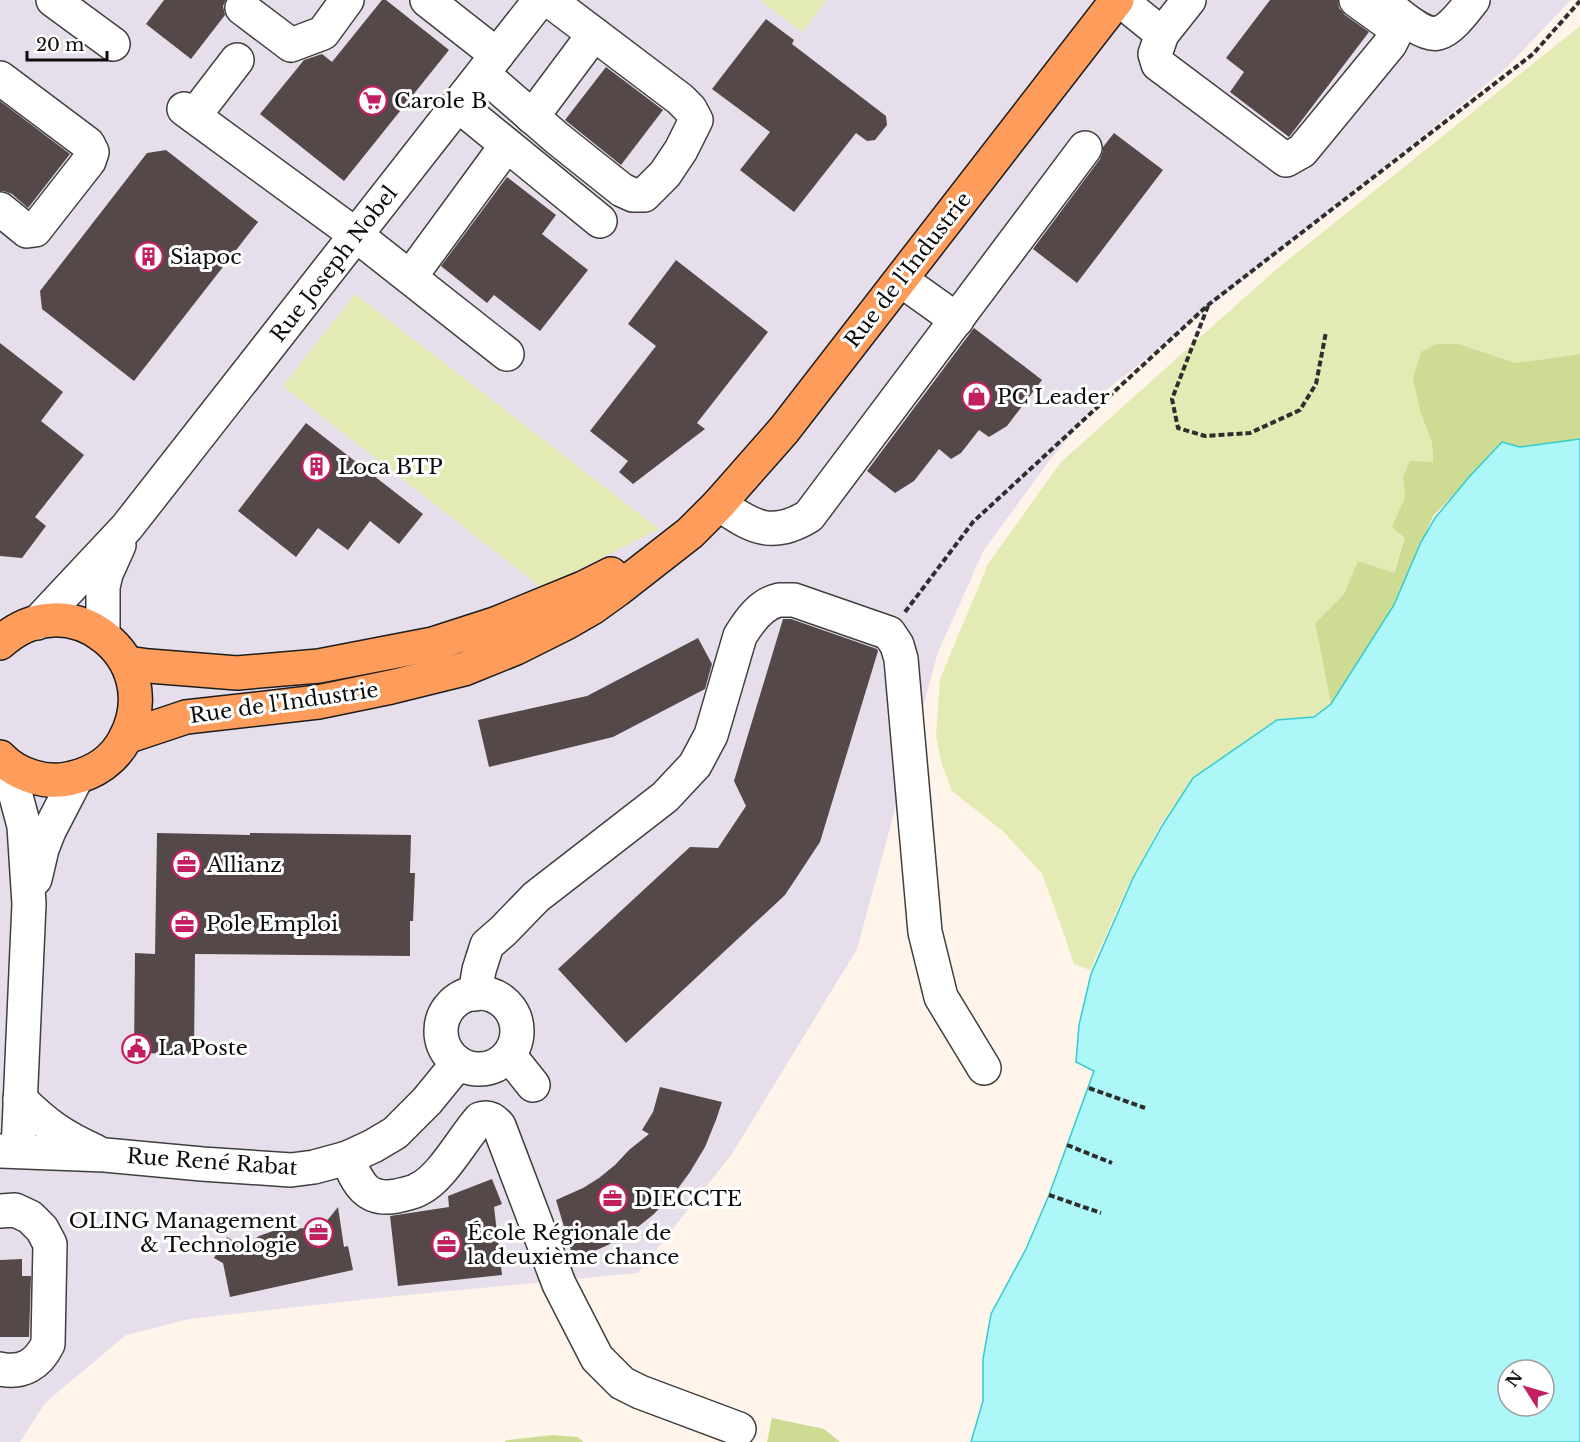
<svg xmlns="http://www.w3.org/2000/svg" width="1580" height="1442" font-family="'Libre Baskerville',serif">
<style>
.industrial{fill:#e6dfeb}
.green{fill:#e4eab3}
.forest{fill:#cddc92}
.water{fill:#adf7f9;stroke:#31ccd2;stroke-width:1.5;fill-rule:evenodd}
.building{fill:#554848}
.lines{fill:none;stroke-linecap:round;stroke-linejoin:round}
.minor-casing{stroke:#3f3f3f;stroke-width:36}
.major-casing{stroke:#1d1d1d;stroke-width:36}
.path{stroke:#2e2e2e;stroke-width:4;stroke-dasharray:6 3;stroke-linecap:butt}
.minor{stroke:#fff;stroke-width:33}
.major{stroke:#fe9c5b;stroke-width:33}
.labels{text-anchor:middle;stroke-width:6;stroke-linejoin:round;paint-order:stroke}
.poi-label{font-size:21px;fill:#0c0c0c;stroke:#fff;text-anchor:start}
.street-label{font-size:21px;fill:#0c0c0c;stroke:#fff}
</style>
<rect width="100%" height="100%" fill="#fff4ea"/>
<polygon class="industrial" points="0,0 1571,0 1503,71 1108,389 1050,460 984,550 938,652 857,949 732,1154 638,1273 397,1296 189,1319 126,1335 45,1403 20,1442 0,1442"/>
<g class="green">
<polygon points="760,0 827,0 802,32"/>
<polygon points="1580,26 1580,354 1516,363 1459,344 1421,414 1432,442 1433,463 1403,477 1405,497 1393,527 1405,538 1393,574 1358,561 1344,594 1315,623 1331,704 1314,717 1277,720 1193,778 1161,824 1128,886 1090,970 1074,964 1063,931 1042,874 1004,832 952,791 942,765 936,736 940,679 988,564 1061,462 1273,272"/>
<polygon points="355,294 659,529 542,588 283,386"/>
</g>
<g class="forest">
<polygon points="1437,344 1459,344 1516,363 1580,354 1580,439 1519,447 1504,443 1433,516 1394,605 1331,704 1315,623 1344,594 1358,561 1394,573 1405,538 1392,527 1405,497 1403,477 1410,461 1433,462 1432,442 1421,414 1413,378 1421,352"/>
<polygon points="772,1418 824,1429 840,1442 767,1442"/>
<polygon points="553,1435 578,1437 583,1442 504,1442 507,1440"/>
</g>
<path class="water" d="M1580 439V1442H971L983 1401V1359L991 1314 1026 1249 1049 1195 1094 1071 1076 1062 1079 1025 1091 974 1133 878 1162 826 1193 778 1277 720 1314 717 1331 704 1394 605 1421 542 1435 518 1470 476 1502 442 1520 447ZM1508 1370H1544V1406H1508Z"/>
<g class="building">
<polygon points="164,0 226,0 223,6 225,15 191,59 146,24"/>
<polygon points="382,0 386,0 449,50 344,181 260,114 304,60 322,54 332,62"/>
<polygon points="1270,0 1338,0 1339,8 1345,15 1369,32 1289,137 1230,92 1244,72 1226,58"/>
<polygon points="766,19 794,40 792,44 886,116 887,125 875,140 867,141 856,133 794,212 740,170 770,132 712,89"/>
<polygon points="606,67 663,110 621,165 565,120"/>
<polygon points="0,101 70,154 28,208 12,194 4,191 0,191"/>
<polygon points="1114,133 1163,170 1077,283 1033,249 1100,159 1103,151 1103,147"/>
<polygon points="166,150 258,222 134,381 42,309 40,291 147,153"/>
<polygon points="507,177 556,215 542,234 588,270 540,331 494,295 487,303 441,266"/>
<polygon points="676,260 768,332 697,423 705,429 633,484 619,472 628,461 590,431 656,346 628,324"/>
<polygon points="974,328 1042,380 1007,426 989,437 979,430 961,453 951,459 939,449 914,481 895,493 867,471"/>
<polygon points="0,343 63,392 41,421 84,455 35,517 46,526 22,558 0,556"/>
<polygon points="306,423 423,514 399,544 370,521 348,550 318,528 296,557 238,511"/>
<polygon points="783,619 791,619 877,649 878,651 820,842 785,895 626,1043 558,969 690,847 718,848 746,806 734,781"/>
<polygon points="698,638 712,664 705,689 613,737 489,767 478,720 587,696"/>
<polygon points="157,833 250,835 250,833 411,835 410,873 415,873 413,921 410,921 410,956 195,954 194,1054 134,1053 135,953 155,954"/>
<polygon points="660,1087 722,1102 716,1120 705,1147 690,1172 679,1187 654,1214 639,1226 608,1245 574,1260 556,1200 583,1188 599,1178 615,1165 629,1150 649,1134 642,1130 653,1112"/>
<polygon points="492,1179 502,1204 494,1207 502,1275 398,1286 390,1216 449,1207 448,1196"/>
<polygon points="338,1207 344,1247 348,1246 353,1270 230,1297 223,1263 214,1258 227,1237 243,1247 259,1236 276,1230 322,1227"/>
<polygon points="22,1259 22,1276 31,1276 29,1337 0,1337 0,1260"/>
</g>
<g class="lines">
<defs>
<g id="minor">
<polyline points="53,0 113,44"/>
<polyline points="427,0 497,55"/>
<polyline points="1120,0 1162,34"/>
<polyline points="1189,0 1162,34 1155,54 1158,64 1286,160 1302,151 1390,44 1395,34 1392,26 1356,0"/>
<path d="M1381 0C1394 10 1422 37 1438 33 1451 30 1465 10 1473 0"/>
<polyline points="242,8 291,45 323,33 347,0"/>
<polyline points="483,74 558,139 622,190 633,195 644,195 665,174 681,150 696,120 690,109 680,99 549,0"/>
<polyline points="0,78 88,144 92,152 89,161 35,230 27,231 0,209"/>
<polyline points="458,105 600,221"/>
<polyline points="184,109 356,235 507,354"/>
<polyline points="194,116 237,60"/>
<polyline points="532,117 594,34"/>
<polyline points="410,277 506,146"/>
<polyline points="901,280 957,320"/>
<path d="M719 504C752 527 772 539 809 516L1085 148"/>
<polyline points="37,623 127,527 540,0"/>
<polyline points="103,636 103,587 106,574 119,545"/>
<polyline points="4,762 13,785 24,826 29,904 18,1151"/>
<polyline points="35,879 42,849 49,831 77,777"/>
<circle cx="479" cy="1031" r="38"/>
<path d="M475 994 479 970 487 945 503 931 536 897 665 797 695 765 711 735 740 636C749 621 761 604 779 600 784 600 790 600 794 600L889 633 897 645 901 659 925 932 941 997 984 1068"/>
<polyline points="509,1055 533,1085"/>
<path d="M20 1099C45 1124 63 1137 95 1151"/>
<polyline points="0,1151 105,1155 202,1164 291,1170 314,1167 347,1158 373,1146 395,1133 427,1101 458,1063"/>
<path d="M347 1158C358 1183 366 1202 397 1196 404 1194 413 1193 419 1189 442 1178 463 1138 480 1119 489 1116 494 1120 499 1126L559 1284 597 1358 622 1383 640 1392 739 1429"/>
<path d="M0 1211 15 1210 30 1217 42 1229 50 1244 48 1344C38 1364 23 1374 0 1369"/>
</g>
<g id="major">
<path d="M0 643C67 580 168 657 125 739 114 760 94 773 72 778 47 785 17 775 0 757"/>
<polyline points="127,663 149,666 237,673 319,666 433,644 495,624 583,588 611,574"/>
<polyline points="126,737 186,717 318,702 391,687 464,669 516,648 566,623 592,608 617,590 690,533 719,504 784,430 1117,0"/>
</g>
</defs>
<use href="#minor" class="minor-casing"/>
<use href="#major" class="major-casing"/>
<g class="path">
<polyline points="1208,306 1172,399 1178,428 1205,436 1250,433 1300,410 1316,384 1326,332"/>
<polyline points="905,612 973,522 1208,305 1533,54 1580,1"/>
<polyline points="1089,1088 1145,1108"/>
<polyline points="1067,1145 1112,1163"/>
<polyline points="1049,1195 1101,1213"/>
</g>
<use href="#minor" class="minor"/>
<use href="#major" class="major"/>
</g>
<defs>
<symbol id="supermarket-ring" viewBox="-11 -11 22 22"><circle r="9.5" fill="#fff" stroke="#c11f60" stroke-width="1.5"/><path d="M-6-5.5h2.5l.6 2H6L4.5 2H-2.5L-4.4-4H-6ZM-1.5 3.2a1.3 1.3 0 1 0 .1 0ZM3 3.2a1.3 1.3 0 1 0 .1 0Z" fill="#c11f60"/></symbol>
<symbol id="building-ring" viewBox="-11 -11 22 22"><circle r="9.5" fill="#fff" stroke="#c11f60" stroke-width="1.5"/><path d="M-4-6H4V6H1V3H-1V6H-4ZM-2.5-4.3h1.7v1.8h-1.7ZM.8-4.3h1.7v1.8H.8ZM-2.5-1h1.7V.8h-1.7ZM.8-1h1.7V.8H.8Z" fill="#c11f60"/></symbol>
<symbol id="shop-ring" viewBox="-11 -11 22 22"><circle r="9.5" fill="#fff" stroke="#c11f60" stroke-width="1.5"/><path d="M-5-2.5h2.3a2.7 3.5 0 0 1 5.4 0H5L5.5 6h-11ZM-1.5-2.5h3a1.5 2.3 0 0 0-3 0Z" fill="#c11f60"/></symbol>
<symbol id="office-ring" viewBox="-11 -11 22 22"><circle r="9.5" fill="#fff" stroke="#c11f60" stroke-width="1.5"/><path d="M-6-3h4V-5.5h4V-3h4V5H-6ZM-1-4.5V-3h2v-1.5ZM-6 0V1H6V0Z" fill="#c11f60"/></symbol>
<symbol id="civic-ring" viewBox="-11 -11 22 22"><circle r="9.5" fill="#fff" stroke="#c11f60" stroke-width="1.5"/><path d="M-.6-6.5H3V-4.5H.6V-3L4-1V1h2V6H-6V1h2V-1L-.6-3ZM-1.2 2.5V6h2.4V2.5Z" fill="#c11f60"/></symbol>
</defs>
<g fill-rule="evenodd">
<use href="#supermarket-ring" x="356" y="84" width="33" height="33"/>
<use href="#building-ring" x="132" y="240" width="33" height="33"/>
<use href="#shop-ring" x="960" y="380" width="33" height="33"/>
<use href="#building-ring" x="300" y="450" width="33" height="33"/>
<use href="#office-ring" x="170" y="848" width="33" height="33"/>
<use href="#office-ring" x="168" y="908" width="33" height="33"/>
<use href="#civic-ring" x="120" y="1032" width="33" height="33"/>
<use href="#office-ring" x="596" y="1182" width="33" height="33"/>
<use href="#office-ring" x="302" y="1216" width="33" height="33"/>
<use href="#office-ring" x="430" y="1228" width="33" height="33"/>
</g>
<g class="labels">
<g class="poi-label">
<text x="394" y="108">Carole B</text>
<text x="170" y="264">Siapoc</text>
<text x="997" y="404">PC Leader</text>
<text x="338" y="474">Loca BTP</text>
<text x="207" y="872">Allianz</text>
<text x="206" y="931">Pole Emploi</text>
<text x="158" y="1055">La Poste</text>
<text x="634" y="1206">DIECCTE</text>
<text x="297" y="1228" text-anchor="end">OLING Management<tspan x="297" dy="24">&amp; Technologie</tspan></text>
<text x="467" y="1240">École Régionale de<tspan x="467" dy="24">la deuxième chance</tspan></text>
</g>
<g class="street-label">
<text transform="translate(334 264) rotate(-52)" y="7">Rue Joseph Nobel</text>
<text transform="translate(908 270) rotate(-52)" y="7">Rue de l'Industrie</text>
<text transform="translate(284 703) rotate(-8)" y="7">Rue de l'Industrie</text>
<text transform="translate(212 1162) rotate(4)" y="7">Rue René Rabat</text>
</g>
</g>
<g transform="translate(1526 1388) rotate(307)"><circle r="28" fill="#ffffff" stroke="#9e9e9e" stroke-width="1.5"/>
<path d="M0-4.5L10 22L0 15L-10 22Z" fill="#c11f60"/>
<text y="-9" font-size="16" font-weight="bold" text-anchor="middle" fill="#0c0c0c">N</text>
</g>
<path d="M27 51v9h80v-9" fill="none" stroke="#0c0c0c" stroke-width="3"/>
<text x="36" y="51" font-size="18" fill="#0c0c0c" stroke="#ffffff" stroke-width="4.5" paint-order="stroke">20 m</text>
</svg>
